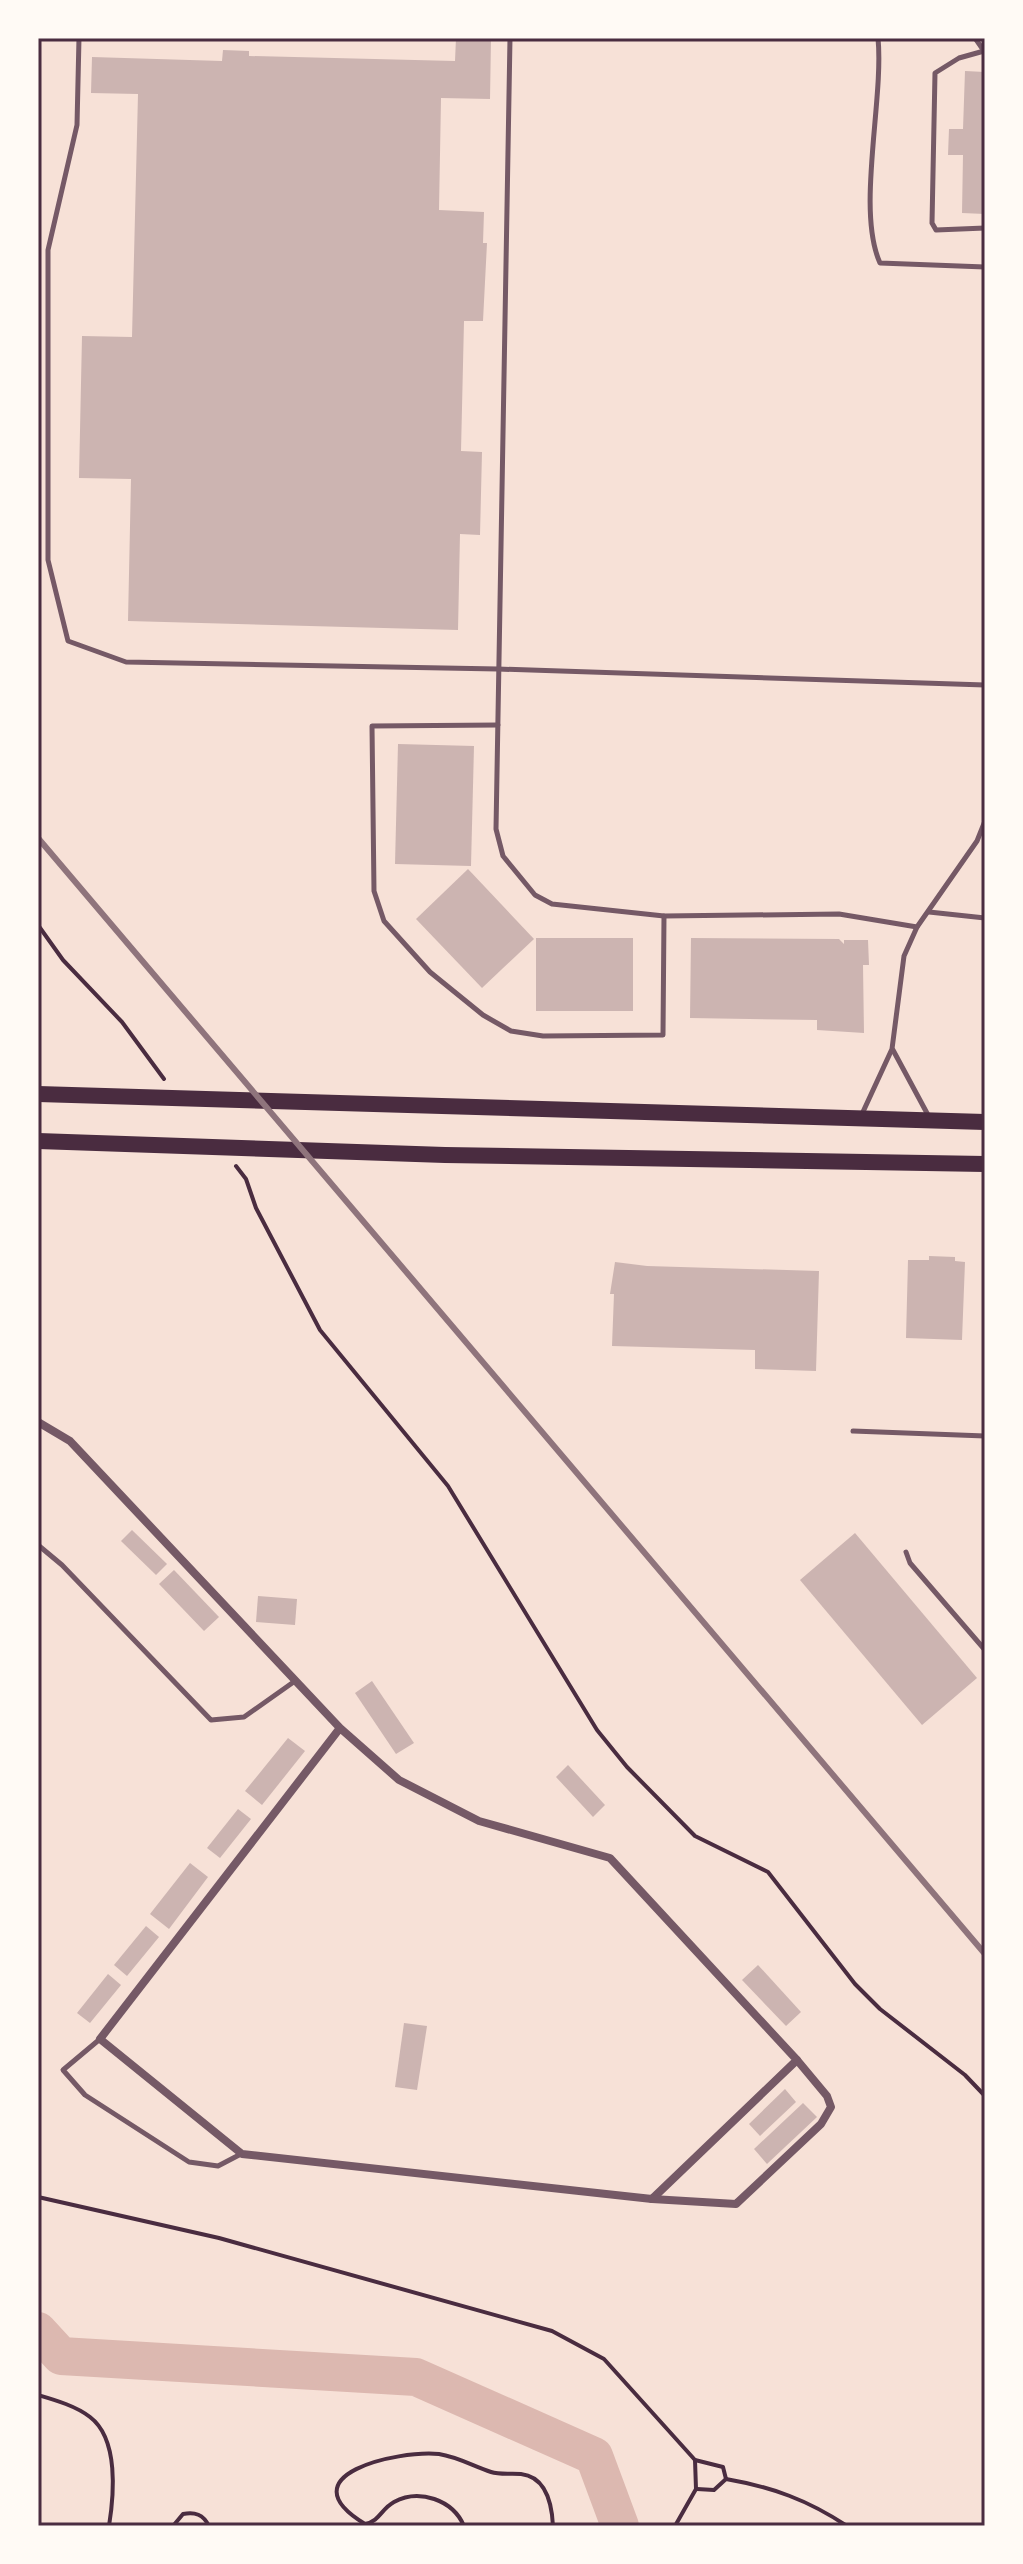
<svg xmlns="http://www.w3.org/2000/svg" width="1023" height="2564" font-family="'Source Sans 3',sans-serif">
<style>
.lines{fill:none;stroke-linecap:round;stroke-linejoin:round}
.river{stroke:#dcb8b0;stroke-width:38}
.building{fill:#ccb4b1}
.path{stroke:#4a2c40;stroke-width:4}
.service{stroke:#755966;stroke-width:5}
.minor{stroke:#755966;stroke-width:8}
.secondary{stroke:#4a2c40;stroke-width:16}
.rail{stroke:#8f747c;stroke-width:6}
.neatline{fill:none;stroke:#4a2c40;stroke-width:3}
</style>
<rect width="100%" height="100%" fill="#f7e1d7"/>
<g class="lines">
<polyline class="river" points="38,2331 61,2356 416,2377 594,2456 620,2526"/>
</g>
<g class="building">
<polygon points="456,38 491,38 490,99 441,98 439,210 484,212 483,243 487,243 483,321 464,321 461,451 482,452 480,535 460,534 458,630 128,621 131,479 79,478 82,336 132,337 138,94 91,93 92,57 222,61 223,50 249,51 249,56 455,61"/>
<polygon points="965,71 985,72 985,214 962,213 963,155 948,155 949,129 963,129"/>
<polygon points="398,744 474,746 471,866 395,864"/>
<polygon points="468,869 534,939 482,988 416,919"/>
<rect x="536" y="938" width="97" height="73"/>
<polygon points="691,938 839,939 844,944 844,940 868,940 869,965 863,965 864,1033 817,1030 817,1020 690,1018"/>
<polygon points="929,1256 955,1257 955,1261 965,1262 962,1340 906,1338 908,1260 929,1260"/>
<polygon points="615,1262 647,1266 819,1271 816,1371 755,1369 755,1350 612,1346 614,1294 610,1294"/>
<polygon points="132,1530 167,1564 156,1575 121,1541"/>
<polygon points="855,1533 977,1678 922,1725 800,1580"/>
<polygon points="174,1570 219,1617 204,1631 159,1584"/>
<polygon points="258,1596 297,1599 295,1625 256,1622"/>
<polygon points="372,1681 414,1743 396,1754 355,1693"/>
<polygon points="288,1738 305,1751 262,1805 245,1791"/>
<polygon points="568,1765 605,1805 593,1817 556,1777"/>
<polygon points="238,1809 251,1819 220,1858 207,1848"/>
<polygon points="190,1863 208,1877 169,1929 150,1914"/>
<polygon points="146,1926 159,1937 127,1976 114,1965"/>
<polygon points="758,1965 801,2012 786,2026 742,1980"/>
<polygon points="108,1974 121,1985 90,2023 77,2013"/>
<polygon points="404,2023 427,2026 417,2090 395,2087"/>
<polygon points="785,2089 796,2102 760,2136 749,2124"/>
<polygon points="803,2103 817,2117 767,2164 754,2149"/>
</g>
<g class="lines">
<g class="path">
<polyline points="38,925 63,960 122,1022 164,1079"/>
<polyline points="236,1166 246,1179 256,1208 320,1330 448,1486 597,1730 627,1767 695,1836 768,1872 855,1984 880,2009 965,2075 985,2096"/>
<polyline points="38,2197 219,2238 552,2331 604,2359 695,2460 696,2489 675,2526"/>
<path d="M38 2395C55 2400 76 2406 90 2417 119 2439 114 2495 109 2526"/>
<polyline points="695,2460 723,2467 726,2479"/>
<path d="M726 2479C772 2487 808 2500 847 2526"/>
<polyline points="697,2489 714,2490 726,2479"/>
<path d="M173 2526 183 2514C195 2512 203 2514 209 2526"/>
<path d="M464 2526C453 2500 419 2488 394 2502 381 2509 380 2521 365 2524 284 2475 398 2450 439 2454 458 2457 473 2466 491 2472 500 2475 511 2473 521 2474 547 2477 552 2505 553 2526"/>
</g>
<g class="service">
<polyline points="79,38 77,125 48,250 48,560 68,641 126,662 498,669 985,685"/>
<polyline points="510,38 496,829 503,856 535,895 552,904 664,916 839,914 917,927"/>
<path d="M878 38C884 100 856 210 880 263L985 267"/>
<polyline points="975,38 984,51"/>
<polyline points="984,51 959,58 935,73 932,223 936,230 985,228"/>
<polyline points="498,725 372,726 374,891 384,921 430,972 483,1015 511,1031 543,1036 663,1035 664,916"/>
<polyline points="929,912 985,918"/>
<polyline points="893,1050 928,1115"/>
<polyline points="862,1114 892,1049 904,956 917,927 977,841 985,821"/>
<polyline points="853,1431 985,1436"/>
<polyline points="38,1545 62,1565 211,1720 244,1717 295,1681"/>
<polyline points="906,1552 910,1563 985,1650"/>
<polyline points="100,2039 63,2070 85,2095 189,2162 218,2166 241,2154"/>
</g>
<g class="minor">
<polyline points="38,1422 70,1441 340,1728 399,1780 479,1821 610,1858 797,2060 652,2199 242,2154 100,2039 340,1728"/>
<polyline points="652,2199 736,2204 821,2124 831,2107 827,2096 797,2060"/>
</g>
<g class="secondary">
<polyline points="38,1094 985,1122"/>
<polyline points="38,1141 445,1155 985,1164"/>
</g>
<polyline class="rail" points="38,838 985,1954"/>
</g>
<rect width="1023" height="2564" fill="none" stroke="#fffaf5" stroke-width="80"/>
<rect x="40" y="40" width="943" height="2484" class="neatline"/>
</svg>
